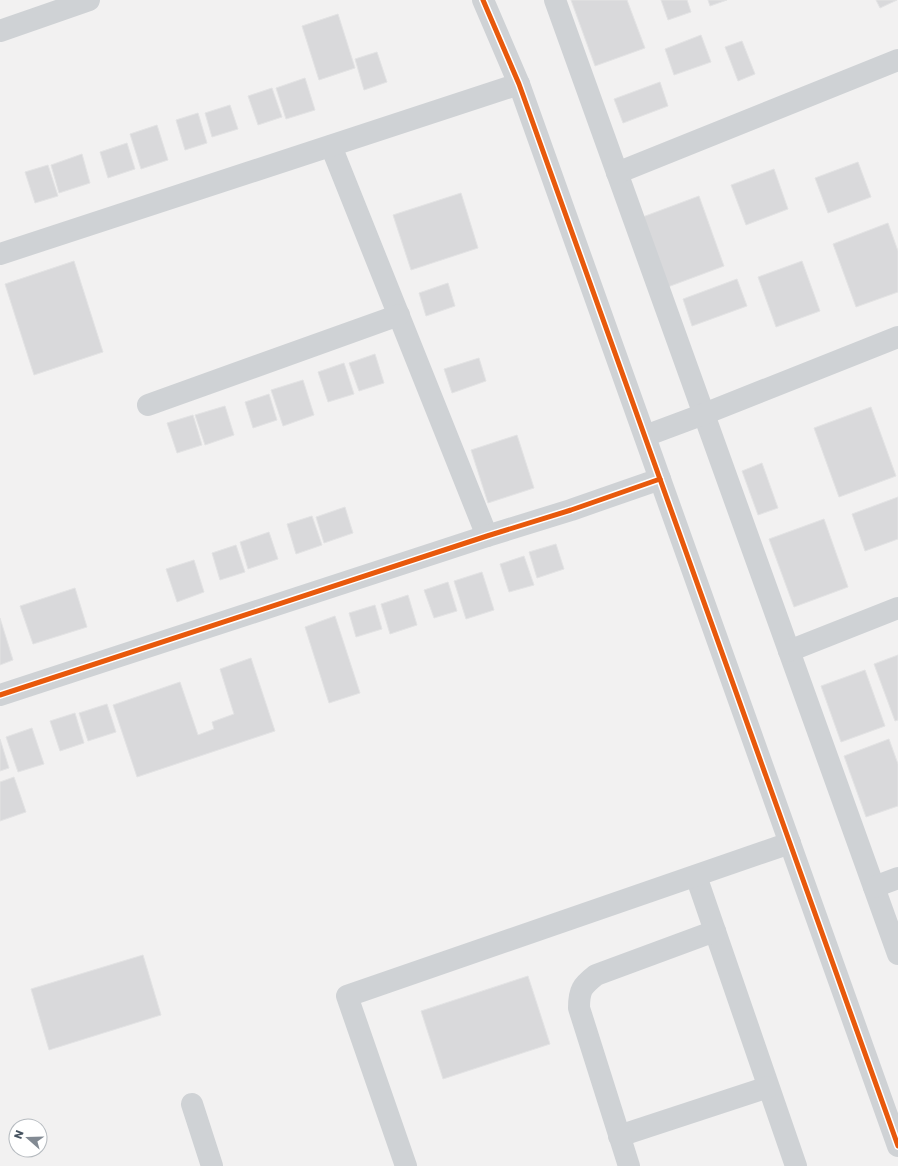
<svg xmlns="http://www.w3.org/2000/svg" width="898" height="1166" font-family="Poppins,sans-serif">
<style>
.building{fill:#d9d9db;stroke:#e3e3e4}
.lines{fill:none;stroke-linecap:round;stroke-linejoin:round}
.minor{stroke:#cfd2d5;stroke-width:22}
.cycleway-casing{stroke:#fff;stroke-width:8}
.cycleway{stroke:#e8590c;stroke-width:5}
</style>
<rect width="100%" height="100%" fill="#f2f1f1"/>
<g class="building">
<polygon points="571,0 627,0 645,48 595,66"/>
<polygon points="661,0 687,0 691,12 668,20"/>
<polygon points="708,0 727,0 710,6"/>
<polygon points="876,0 897,0 880,8"/>
<polygon points="338,14 355,68 319,80 302,26"/>
<polygon points="701,35 711,62 674,75 665,49"/>
<polygon points="742,41 755,74 738,81 725,47"/>
<polygon points="377,52 387,82 364,90 355,59"/>
<polygon points="305,78 315,110 286,119 276,88"/>
<polygon points="660,82 668,106 623,123 614,99"/>
<polygon points="272,88 282,117 258,125 248,96"/>
<polygon points="230,105 238,129 212,137 205,113"/>
<polygon points="198,113 207,143 185,150 176,120"/>
<polygon points="157,125 168,160 141,169 130,134"/>
<polygon points="127,143 135,169 108,178 100,152"/>
<polygon points="82,154 90,183 59,193 51,165"/>
<polygon points="858,162 871,197 828,213 815,178"/>
<polygon points="48,165 58,196 35,203 25,172"/>
<polygon points="774,169 788,209 746,225 731,185"/>
<polygon points="461,193 478,248 411,270 393,215"/>
<polygon points="699,196 724,266 665,288 640,218"/>
<polygon points="888,223 898,251 898,292 856,307 833,244"/>
<polygon points="74,261 103,352 34,375 5,284"/>
<polygon points="802,261 820,311 776,327 758,277"/>
<polygon points="737,279 747,306 692,326 683,299"/>
<polygon points="448,283 455,306 426,316 419,293"/>
<polygon points="375,354 384,383 359,391 349,363"/>
<polygon points="479,358 486,381 452,393 444,369"/>
<polygon points="344,363 354,394 328,402 318,372"/>
<polygon points="303,380 314,415 283,426 271,390"/>
<polygon points="269,394 277,420 253,428 245,402"/>
<polygon points="225,406 234,435 205,445 195,415"/>
<polygon points="871,407 896,476 839,497 814,428"/>
<polygon points="193,415 202,445 177,453 167,423"/>
<polygon points="517,435 534,488 488,503 471,450"/>
<polygon points="762,463 778,508 758,515 742,471"/>
<polygon points="898,497 898,539 865,551 852,514"/>
<polygon points="345,507 353,533 324,543 316,517"/>
<polygon points="312,516 322,545 296,554 287,524"/>
<polygon points="824,519 848,587 794,607 769,539"/>
<polygon points="269,532 278,559 248,569 240,542"/>
<polygon points="556,544 564,569 537,578 529,552"/>
<polygon points="236,545 245,572 220,580 212,553"/>
<polygon points="524,556 534,585 509,592 500,564"/>
<polygon points="194,560 204,592 177,602 166,569"/>
<polygon points="482,572 494,610 466,619 454,581"/>
<polygon points="448,582 457,611 434,618 424,590"/>
<polygon points="75,588 87,627 33,644 20,606"/>
<polygon points="408,595 417,625 390,634 381,604"/>
<polygon points="375,605 382,629 356,637 349,613"/>
<polygon points="335,616 360,693 329,703 305,627"/>
<polygon points="0,618 13,660 0,665"/>
<polygon points="898,655 898,720 895,721 874,664"/>
<polygon points="251,658 275,731 137,777 113,705 180,682 198,735 214,729 212,722 234,714 220,669"/>
<polygon points="865,670 885,726 841,742 821,686"/>
<polygon points="107,704 116,732 88,741 79,713"/>
<polygon points="75,713 84,743 60,751 50,721"/>
<polygon points="32,728 44,764 18,772 6,737"/>
<polygon points="0,739 9,768 0,771"/>
<polygon points="889,739 898,764 898,806 866,817 844,756"/>
<polygon points="14,777 26,812 0,821 0,782"/>
<polygon points="143,955 161,1015 49,1050 31,989"/>
<polygon points="528,976 550,1044 443,1079 421,1011"/>
</g>
<g class="lines">
<g class="minor">
<polyline points="483,0 519,84 898,1146"/>
<polyline points="555,0 898,954"/>
<polyline points="0,31 89,0"/>
<polyline points="331,146 487,536"/>
<polyline points="617,173 898,60"/>
<polyline points="0,254 519,84"/>
<polyline points="148,405 399,315"/>
<polyline points="645,436 704,414 898,337"/>
<polyline points="789,651 898,608"/>
<polyline points="0,695 487,536 571,510 660,479"/>
<polyline points="696,876 796,1166"/>
<polyline points="874,887 898,878"/>
<polyline points="192,1104 212,1166"/>
<polyline points="619,1136 768,1087"/>
<polyline points="406,1166 347,996 790,843"/>
<path d="M629 1166 579 1008C579 990 582 986 596 975L715 931"/>
</g>
<defs>
<g id="cycleway">
<polyline points="483,0 519,84 898,1146"/>
<polyline points="0,695 487,536 571,510 660,479"/>
</g>
</defs>
<use href="#cycleway" class="cycleway-casing"/>
<use href="#cycleway" class="cycleway"/>
</g>
<g transform="translate(28 1138) rotate(290)"><circle r="19" fill="#ffffff" stroke="#b5babf"/>
<path d="M0-3L7 15L0 10L-7 15Z" fill="#828a93"/>
<text y="-6" font-size="11" font-weight="bold" text-anchor="middle" fill="#465360">N</text>
</g>
</svg>
